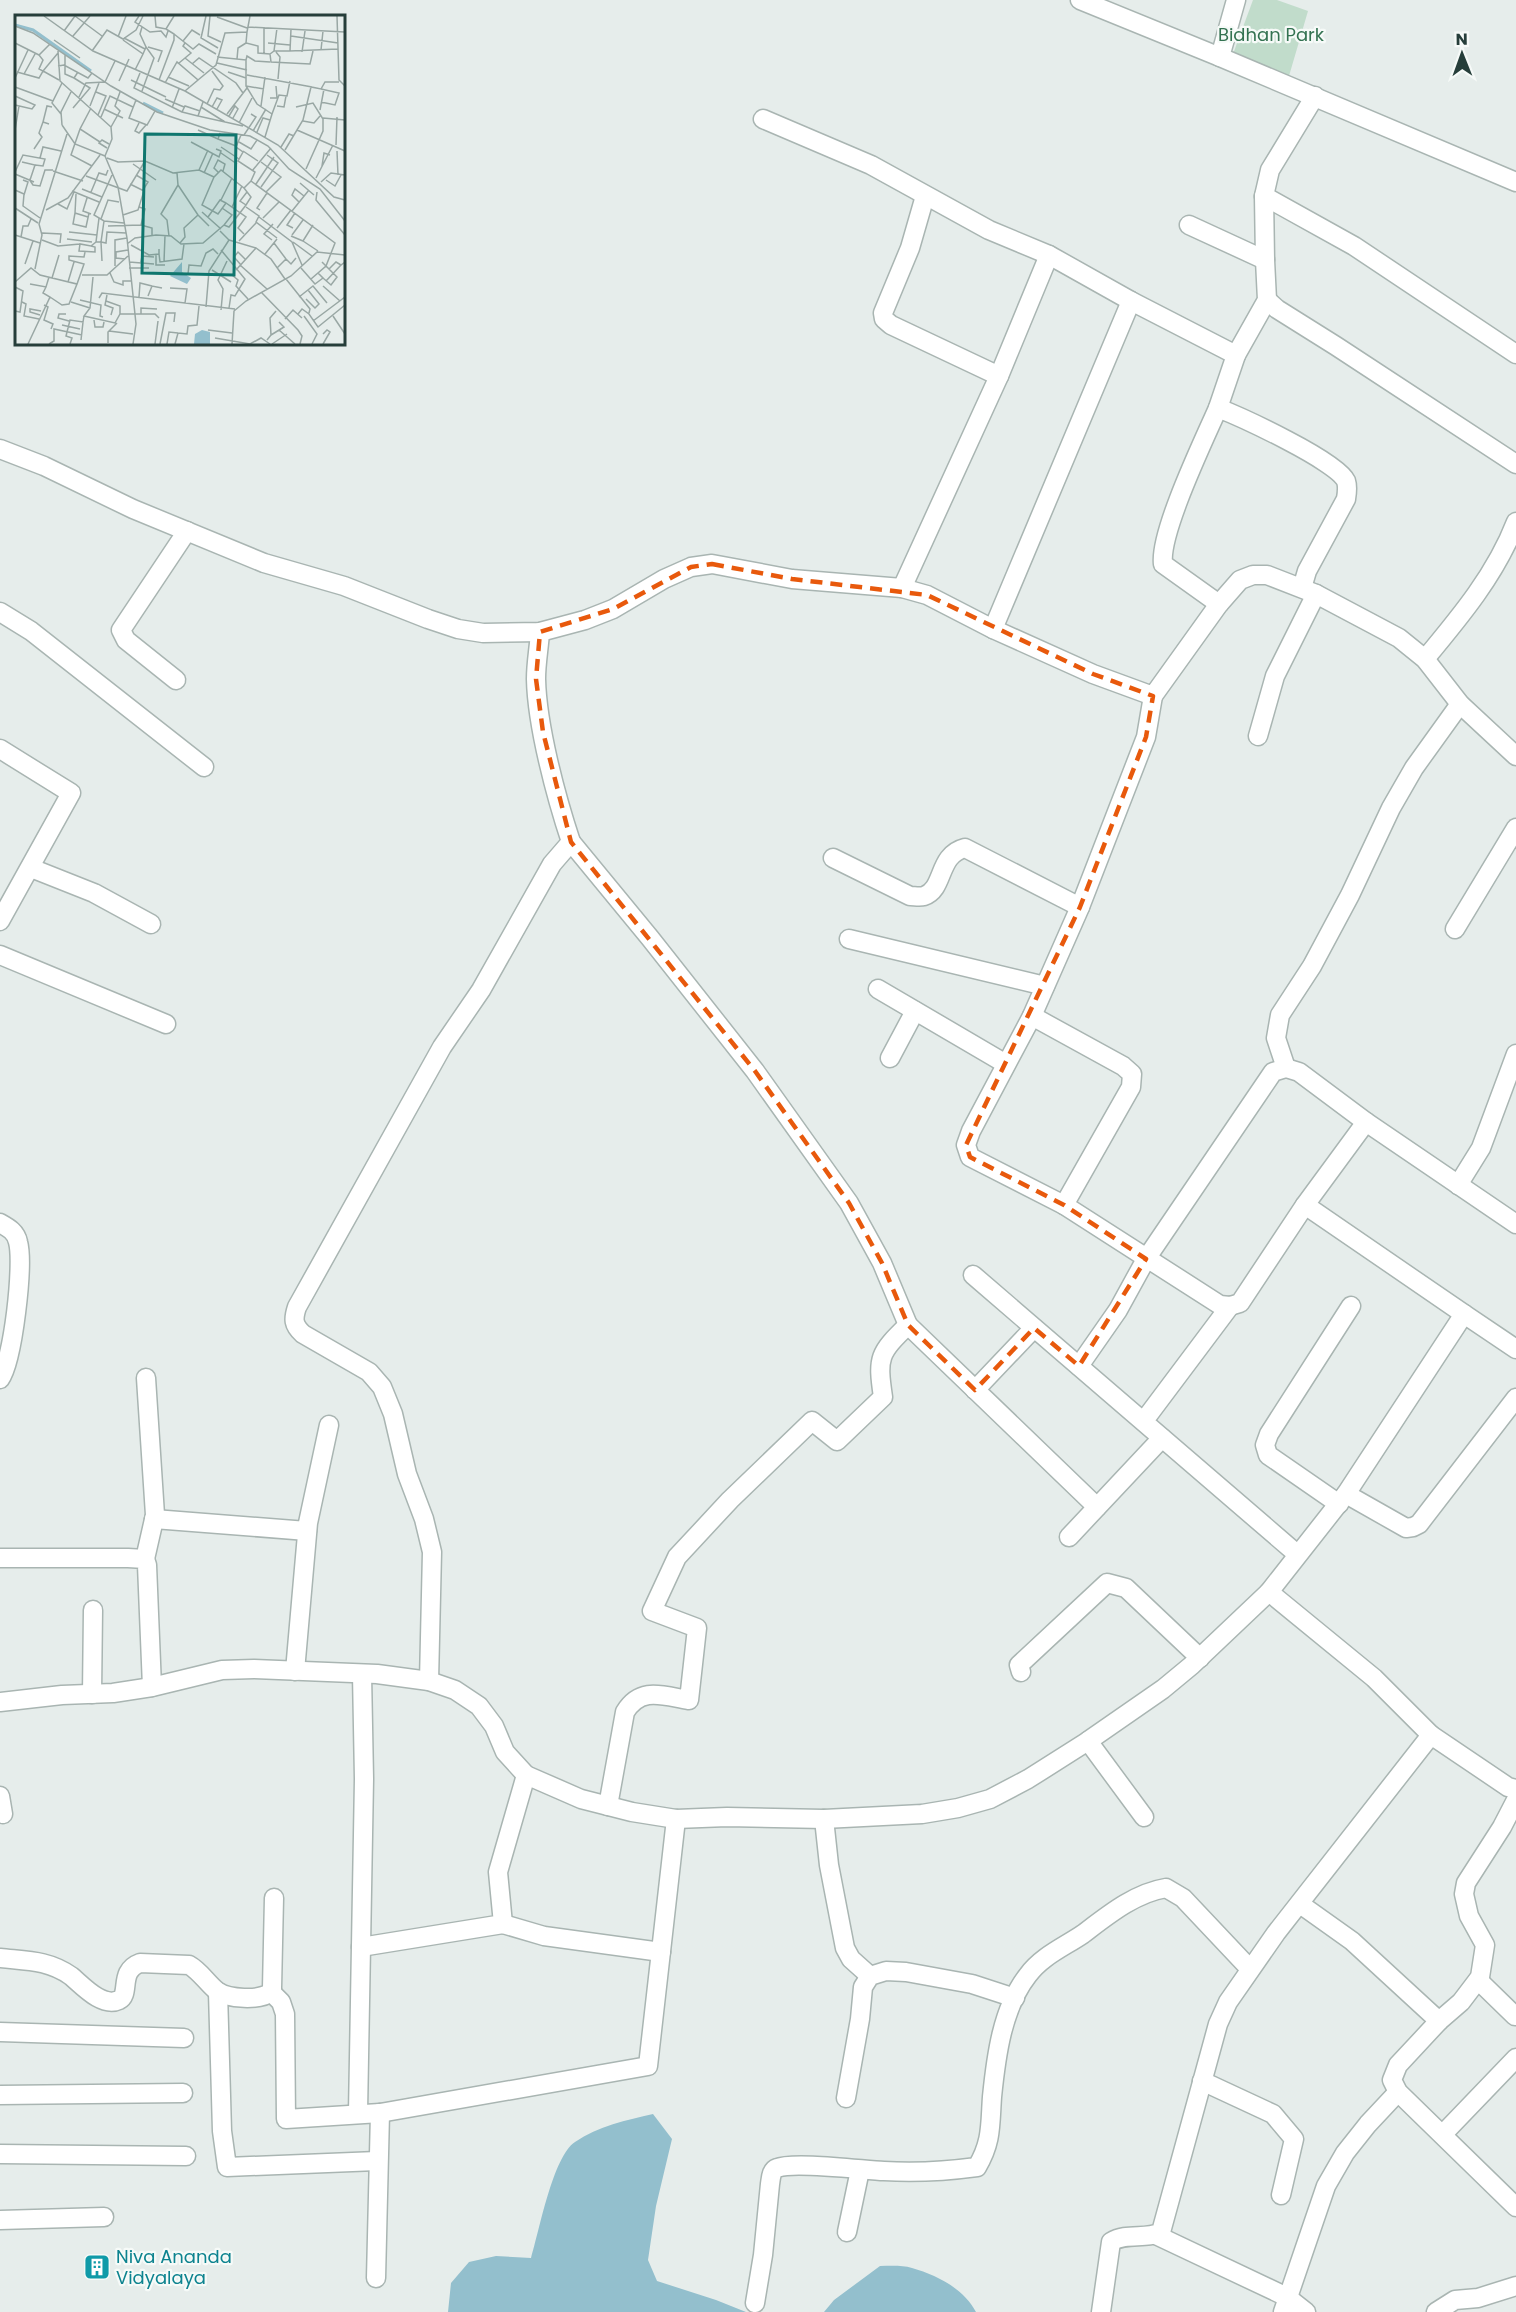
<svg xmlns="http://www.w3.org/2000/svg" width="1516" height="2312" font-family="Poppins,sans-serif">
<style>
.green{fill:#c1dccb}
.water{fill:#93bfcd}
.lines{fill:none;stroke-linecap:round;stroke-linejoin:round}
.minor-casing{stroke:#a9b5b2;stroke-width:21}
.minor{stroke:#fff;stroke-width:18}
.marked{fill:none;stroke:#e8590c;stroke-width:4.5;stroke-dasharray:12 8;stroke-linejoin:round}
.labels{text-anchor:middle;stroke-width:4.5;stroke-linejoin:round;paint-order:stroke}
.park-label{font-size:18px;fill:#337251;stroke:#f6faf8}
.culture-label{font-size:18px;fill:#0d838f;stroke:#f6faf8;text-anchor:start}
.inset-river{fill:none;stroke:#93bfcd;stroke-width:3}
.inset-road{fill:none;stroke:#99a7a4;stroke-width:1.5}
.view{fill:#0f766e;fill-opacity:0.15;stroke:#0f766e;stroke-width:3}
.inset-edge{fill:none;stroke:#263e3a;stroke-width:3}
</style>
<rect width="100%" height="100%" fill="#e6edeb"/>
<polygon class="green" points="1253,0 1277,0 1308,11 1289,76 1233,54"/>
<g class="water">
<path d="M653 2114 672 2139 656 2206 648 2260 657 2281 716 2300 746 2312H448L451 2283 469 2262 496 2256 531 2258C539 2232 553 2156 575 2142 598 2126 627 2120 653 2114Z"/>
<path d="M880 2266C890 2266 902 2265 912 2268 937 2275 964 2289 976 2312H824L834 2300Z"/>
</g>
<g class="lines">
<defs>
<g id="minor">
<polyline points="1080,0 1220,57"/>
<polyline points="1236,0 1220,57 1516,182"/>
<polyline points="763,119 871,165 989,230 1049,255 1131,301 1236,355 1267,300 1265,260 1189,225"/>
<polyline points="925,196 910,248 883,313 884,319 891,325 999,376"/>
<polyline points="1264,196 1354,246 1516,354"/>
<polyline points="1265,260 1264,196 1270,170 1315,96"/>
<polyline points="1267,300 1277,309 1336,346 1516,464"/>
<polyline points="1218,408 1236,355"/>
<polyline points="0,449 44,466 133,509 264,563 344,586 428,619 458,629 483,633 540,632 585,620 613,609 664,579 691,567 712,564 792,579 902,588 927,595 993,629 1093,674 1153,696 1219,604 1240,580 1253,575 1267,575 1316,594 1399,638 1425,659 1460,704 1516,756"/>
<polyline points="902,588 999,376 1049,255"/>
<path d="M1219 604 1163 564C1159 533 1204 440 1218 408 1241 417 1337 461 1346 481 1348 487 1347 493 1346 499L1307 571 1302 588"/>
<polyline points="0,612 31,631 204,767"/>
<polyline points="993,629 1131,301"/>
<path d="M1425 659C1460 617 1496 574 1516 522"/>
<polyline points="176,680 126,640 121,630 187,531"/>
<polyline points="1153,696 1146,737 1080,907 1032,1016 971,1131 966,1145 970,1157 1064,1205 1220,1305 1230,1306 1240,1303 1305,1205 1366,1122 1516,1224"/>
<polyline points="1258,736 1275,676 1316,594"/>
<polyline points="0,749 71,793 0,921"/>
<polyline points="571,842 650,938 755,1071 849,1203 882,1263 908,1325"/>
<path d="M833 858 910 896C914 896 920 897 924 896 945 889 937 855 965 848L1080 907"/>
<polyline points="31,868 94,893 151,924"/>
<polyline points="1455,929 1516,828"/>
<polyline points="849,939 1045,986"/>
<polyline points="0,955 166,1024"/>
<polyline points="878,989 1006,1064"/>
<polyline points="1032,1016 1123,1066 1132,1074 1131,1087 1064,1205"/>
<polyline points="890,1058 915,1011"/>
<polyline points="1286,1068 1276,1038 1280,1015 1312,966 1350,895 1391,808 1414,768 1460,704"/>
<polyline points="1458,1185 1481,1148 1516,1054"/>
<polyline points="1305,1205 1464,1314 1346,1494"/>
<path d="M0 1223C9 1228 16 1232 18 1242 24 1264 13 1361 0 1379"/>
<polyline points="973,1275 1297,1554"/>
<polyline points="1464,1314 1516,1349"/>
<polyline points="1079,1366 1118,1310 1146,1259 1273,1072 1286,1068 1299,1072 1366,1122"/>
<polyline points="975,1390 1034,1328"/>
<polyline points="1149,1414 1230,1306"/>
<polyline points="1339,1504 1268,1455 1265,1445 1269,1434 1351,1306"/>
<polyline points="154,1519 307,1531"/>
<polyline points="1069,1537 1162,1438"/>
<polyline points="0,1558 128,1558 145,1559 147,1565 152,1687"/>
<polyline points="145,1559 155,1515 146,1378"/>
<polyline points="295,1671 308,1523 329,1425"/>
<polyline points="1021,1672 1019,1665 1107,1583 1126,1588 1200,1658"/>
<path d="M429 1681 432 1552 424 1519 407 1474 393 1414 382 1387 369 1372 303 1334C293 1325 293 1319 297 1307L442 1047 481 990 552 864 571 842C556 797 537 726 536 679 536 663 539 648 540 632"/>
<polyline points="92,1694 93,1610"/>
<polyline points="0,1702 62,1695 113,1693 152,1687 222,1670 254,1669 377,1674 429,1681 455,1690 479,1706 494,1726 505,1752 526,1775 581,1799 632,1812 676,1819 727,1817 824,1819 922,1814 958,1808 990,1799 1028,1779 1088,1741 1163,1689 1192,1665 1269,1592 1346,1494 1406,1528 1413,1527 1419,1524 1516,1398"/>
<polyline points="1431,1735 1508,1787 1516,1789"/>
<polyline points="1088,1741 1144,1817"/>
<polyline points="0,1796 3,1814"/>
<path d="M608 1806 625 1712C641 1686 663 1696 689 1700L697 1628 652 1611 677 1557 730 1500 812 1421 837 1441 883 1397C877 1357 879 1353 908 1325L1097 1507"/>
<polyline points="824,1819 829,1865 845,1948 851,1959 870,1976"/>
<polyline points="1300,1904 1352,1941 1439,2021 1398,2065 1392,2080 1398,2092 1516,2207"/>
<polyline points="503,1924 544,1936 661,1952"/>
<polyline points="361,1947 503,1924 498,1872 526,1775"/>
<path d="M0 1958C27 1961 48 1960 71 1976 82 1985 102 2008 119 2000 131 1994 118 1971 140 1963L189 1965C200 1971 207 1983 217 1991 228 1999 260 2001 271 1992L272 1988 274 1898"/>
<polyline points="1478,1980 1515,2016"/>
<polyline points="218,1992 222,2131 227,2167 377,2161"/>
<polyline points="271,1992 281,2002 285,2014 286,2119 380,2113 648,2066 676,1819"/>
<polyline points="1439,2021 1461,2002 1480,1977 1485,1945 1469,1916 1464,1894 1466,1883 1502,1827 1516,1800"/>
<polyline points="0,2032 184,2038"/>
<polyline points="1202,2081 1273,2114 1294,2139 1281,2195"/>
<polyline points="0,2095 183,2093"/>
<polyline points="846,2098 860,2019 863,1987 870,1976 886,1971 906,1972 972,1984 1015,1998"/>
<polyline points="358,2113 364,1779 362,1674"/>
<polyline points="1443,2134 1516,2058"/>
<polyline points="0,2154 186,2156"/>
<polyline points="0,2220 104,2217"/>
<polyline points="847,2232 860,2170"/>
<polyline points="1156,2235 1287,2297 1306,2312"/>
<polyline points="376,2278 380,2113"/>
<path d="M755 2303 763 2255 770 2184C771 2178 771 2170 777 2168 793 2161 863 2170 884 2171 915 2173 947 2171 977 2167 992 2142 990 2125 992 2097 996 2057 1002 2008 1028 1975 1042 1956 1064 1947 1083 1934 1108 1915 1135 1893 1166 1888L1183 1898 1250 1969"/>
<path d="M1101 2312 1111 2242C1127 2232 1146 2240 1161 2232L1218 2024 1228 2002 1276 1933 1431 1735 1374 1678 1269 1592"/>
<polyline points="1283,2312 1326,2186 1345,2153 1368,2124 1398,2092"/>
<polyline points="1436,2312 1455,2300 1478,2298 1516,2286"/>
</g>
</defs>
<use href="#minor" class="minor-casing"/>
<use href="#minor" class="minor"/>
</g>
<path class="marked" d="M712 564 792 579 927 595 1093 674 1153 696 1146 737 1080 907 966 1145 970 1157 1064 1205 1146 1259 1079 1366 1034 1328 975 1390 908 1325 882 1263 849 1203 755 1071 571 842 543 732 536 679 540 632 613 609 691 567Z"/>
<defs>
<symbol id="building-square" viewBox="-11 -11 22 22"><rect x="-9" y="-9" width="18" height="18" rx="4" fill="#0f9aa8" stroke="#f6faf8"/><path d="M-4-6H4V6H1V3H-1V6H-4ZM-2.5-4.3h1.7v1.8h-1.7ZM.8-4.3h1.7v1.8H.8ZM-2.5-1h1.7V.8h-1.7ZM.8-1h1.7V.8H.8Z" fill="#fff"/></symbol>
</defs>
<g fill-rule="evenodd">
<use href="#building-square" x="82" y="2252" width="30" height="30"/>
</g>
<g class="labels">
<g class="park-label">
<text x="1271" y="41">Bidhan Park</text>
</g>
<g class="culture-label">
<text x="116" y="2263">Niva Ananda<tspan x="116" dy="21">Vidyalaya</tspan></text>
</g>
</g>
<g transform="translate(15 15)">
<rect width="330" height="330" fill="#e6edeb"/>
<path d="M167 247V257L176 263 172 269 155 261ZM187 315 195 317V329H179L180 319Z" fill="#93bfcd"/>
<path class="inset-river" d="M0 10 18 15 76 56M128 88 148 98"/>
<path class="inset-road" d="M29 1 78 36 170 76 263 130 319 182 330 185M60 1 87 21M124 1 120 7 135 17 146 16 151 22 153 16M140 1 141 12 151 14 159 1M191 1 186 23 203 33M195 1 193 21 206 27M322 1 324 65 330 71M202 2 232 13M0 11 18 18 96 71 142 97 195 115 235 121 253 131 274 154 305 174 330 206M127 12 125 19 131 32 128 39M233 12 330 17M249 12V39M262 13 259 36H275M276 14 275 36 323 34M49 16 60 1M232 17 231 28 243 31V38L255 39 259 36M159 19 178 34 184 29 201 39M58 21 75 1M276 21 323 28M103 22 111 1M109 23 130 34M39 25 65 43M108 25 128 39 120 55M168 26 177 15 185 20M0 28 24 40 35 29M253 28 275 30M133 32 147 36 143 47M306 35 308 16M43 36 45 66 96 112 97 124 90 141 103 172 112 223 121 309 118 329M77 36 92 15 108 24 121 15 128 1M261 37 265 42 263 64M287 37 290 16M43 38 28 56 44 65M255 39 256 47 295 49 298 36M50 40V59L59 63 63 57M202 42 231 45 232 41 240 46 255 47M170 43 189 58M222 44 223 33 231 28M231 45V71L242 89 257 99 250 122M164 48 176 38 168 31 170 28M202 48 232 55M177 49 184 43 221 68 228 78M43 51 49 50 73 63 77 58M2 57 24 63 28 56 24 54 28 45 24 40M213 57 231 63M125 58 119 73 167 97M9 59 20 39M232 60 297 72M153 62 174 71M0 63 13 35M116 65 151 82M144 65 159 25V19L151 14M183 65 201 50 210 18 232 17 235 1M104 66 114 44M90 67 100 46M150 68 162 47 183 65 170 76M231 71 249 74M0 72 38 86M127 76 139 43 131 32M81 77 91 81 83 100M0 81 20 90 17 94 0 90M64 82 71 68 90 67M255 83H262L261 71M150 84 169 92M121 85 114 103 132 110 140 96M188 87 183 101 228 111M306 87 320 90 324 78 306 74M192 89 199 74 205 75 208 71 197 56M75 91 84 68M246 91 250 62M262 91 269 92 271 81M186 92 210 107M197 92 202 83 207 85 202 94M281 92 298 88 308 104V116L291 154M58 93 75 73 59 63M76 93 65 114 85 127M157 93 164 74M89 94 108 103M305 95 309 74M46 99 37 88 47 68M212 99 232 73M257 99 264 80 272 81 275 66M183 101 167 97 170 91 185 96M214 101 220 91 223 94 218 103M86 102 95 81 118 92M308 103 330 105M288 106 299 108 305 101M124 108 120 116 124 118 131 110M224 108 237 83M34 109 28 107 32 91 37 92M47 110 60 129 90 141M47 110 46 97 56 77M96 112 105 96 100 91 105 77M65 114 56 140 77 151M0 115 4 91M183 115 203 124M282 115 330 136M238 116 251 94M242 117 248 103 255 105M205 118 203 124 221 131M226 120 221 132 228 137 223 146 240 157 236 166 320 228 311 251 296 264M229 120 241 102 236 99M176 127 204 142 206 136 201 134M224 127 236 134 242 125M321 130 322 102M206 132 224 144M266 132 274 119 279 121M92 133 84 128 87 125 94 129M19 134 27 122 24 118 28 107M270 135 288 105 296 72 306 74 310 67H324M228 136 243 146M322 136 323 160M206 138 222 149M25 143 28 132 46 136M92 143 103 147 130 146 158 158 184 155 199 162 206 155 229 173 236 166M7 147 20 150 15 165M246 147 266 162 251 177M118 149 141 165M307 151 309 138 315 140M184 155 193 135M38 156 68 166M237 156 256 133M0 157 8 140 30 144 28 151 20 150M203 157 199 153 203 145 210 149 208 156M189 158 198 138M0 159 19 167M97 160 79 200 89 206 109 208M121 160 133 167 128 175M71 161 112 176 130 146M199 162 187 190 203 199 211 188 231 202 223 213 229 219M301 163 318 130M14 164 18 170 25 171 30 155H38M8 165 13 167 9 180M311 165 320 171 326 160M306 167 316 158 330 160M285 168 299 180M241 169 259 142M163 170 183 200M246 172 263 148 252 140M67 174 87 182M0 175 9 179 8 191 25 203M57 176 84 187M76 177 84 158 91 160 93 155M302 177 301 185 330 220M72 183 68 196 76 199M206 185 217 163M284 187 277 180 280 174 289 181M43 189 52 194 59 177M231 190 225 186 232 177M124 192 130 194 126 210M217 192 227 171M231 192 244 201 241 207 262 223M0 193 23 208M207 193 217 200 209 210M31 195 53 183 85 140M245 195 242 193 252 178M277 196 294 175M187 197 206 214M60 198 61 179M108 200 123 195 129 176 115 169M73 202 60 198 58 209 71 212 74 198M193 202 205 185 211 188M244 202 277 227 287 250M84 203 81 227H86L89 206M248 203 264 187M86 204 93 185 104 187M93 211 126 210 137 213V221M262 213 276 195M278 213 272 210 280 198M54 217 82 220M27 218 46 219 45 228M0 220 25 228M277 220 288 205M154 221 152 205 146 199 163 170 162 158M276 221 288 226 298 210M6 222 8 211H13L16 204M52 224 77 227M27 225 43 231 65 229M214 225 241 233M257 225 249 219 258 209M224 226 241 208M288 226 303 236M278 227 297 241M165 228 170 222 169 213 183 200 194 211M259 228 271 244M112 229 120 223 141 220 156 221 166 229 188 228 209 210 214 212 231 190 236 182 229 173M116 230 134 240 144 239V234M76 231 80 232V237L64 236 65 229 76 231 81 227M206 235 230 264 220 281 216 280 214 293M141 239V250H150M144 239 145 247 167 244 169 229M250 239 262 224M110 244 101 243V237L113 235M87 246 86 227 91 228 92 217 111 218M114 247 139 249M126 247 127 241 139 242M149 247 150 220M307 247 322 262 316 270 308 263M10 249 18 226M225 250 252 274M226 250 219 242 223 237 230 244M100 251V225L112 223M114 253H134M262 253 271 244 276 249 281 243M286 253 300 269 308 263 303 258M20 254 27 220 24 209 52 119M314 254 321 247 326 250 330 247M197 255 216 267M221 255 241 233 256 244 270 264M95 258 99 267 108 270V266H116M173 259 174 250 186 251 191 238 198 234 203 239M67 260H92L113 241M217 260 223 265 221 271 233 284M78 262 75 293 69 301 100 308 105 299H140L144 303M37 263 44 240M271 264 295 294 294 298M311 266 326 250M0 267 16 253 25 260 62 269 69 249 54 245V241L69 242 70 237M53 267 59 247M15 269 31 272 34 262M308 271 325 286M0 272 8 276 5 297 0 296M155 273 172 274 170 288M247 278 283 315 287 321 285 329M92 280 90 290 98 293 96 300M133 281 137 271 147 273M35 282 47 290 54 289 62 269M124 282 125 268 137 271M284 282 298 271 312 288M84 283 87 278 220 294M291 284 300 293 304 289 293 275M65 285 86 290 85 301 88 302M91 286 105 291V299M7 287 11 289 9 301 24 304M56 287 75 293M29 290 33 292 29 305 38 309 36 314M191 292 194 256 214 225 205 216M206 295 208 274 203 265 212 246M51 299H44L43 303 54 306M126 299V293L142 294M283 299 287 294 294 299 303 312 330 290M25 300 15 297V294L26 296M289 301 302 319 297 329M318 301 330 319M270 304 278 295 287 303M79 305 80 312H88L89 307M298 306 330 282M47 310 65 314M193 315 217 318M264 315 280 329M94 316 118 319M256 320 269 312 264 307M200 323 235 329 246 323 255 329M66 325 68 307M252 325 256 320 255 303 261 296M93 328V317L102 308M13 329 35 282 28 278 31 272M34 329 39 326V314L67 320M55 329 57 323 51 321 55 305 68 307 69 301M140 329 143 306M145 329 151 298H160L159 307M152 329 154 317 163 318M160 329 163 318 172 319 173 311 182 310 184 291M217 329 219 296 231 286 276 261 302 237 330 240M257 329 272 319M308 329 315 317 312 315 308 319"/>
<path class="view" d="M130 119 221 120 219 260 127 258Z"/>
<rect width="330" height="330" class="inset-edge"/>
</g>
<g transform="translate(1462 54) rotate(359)" stroke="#f6faf8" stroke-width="4.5" paint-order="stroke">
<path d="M0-4.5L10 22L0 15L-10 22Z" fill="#263e3a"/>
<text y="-9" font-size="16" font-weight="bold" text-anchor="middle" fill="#263e3a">N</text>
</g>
</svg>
